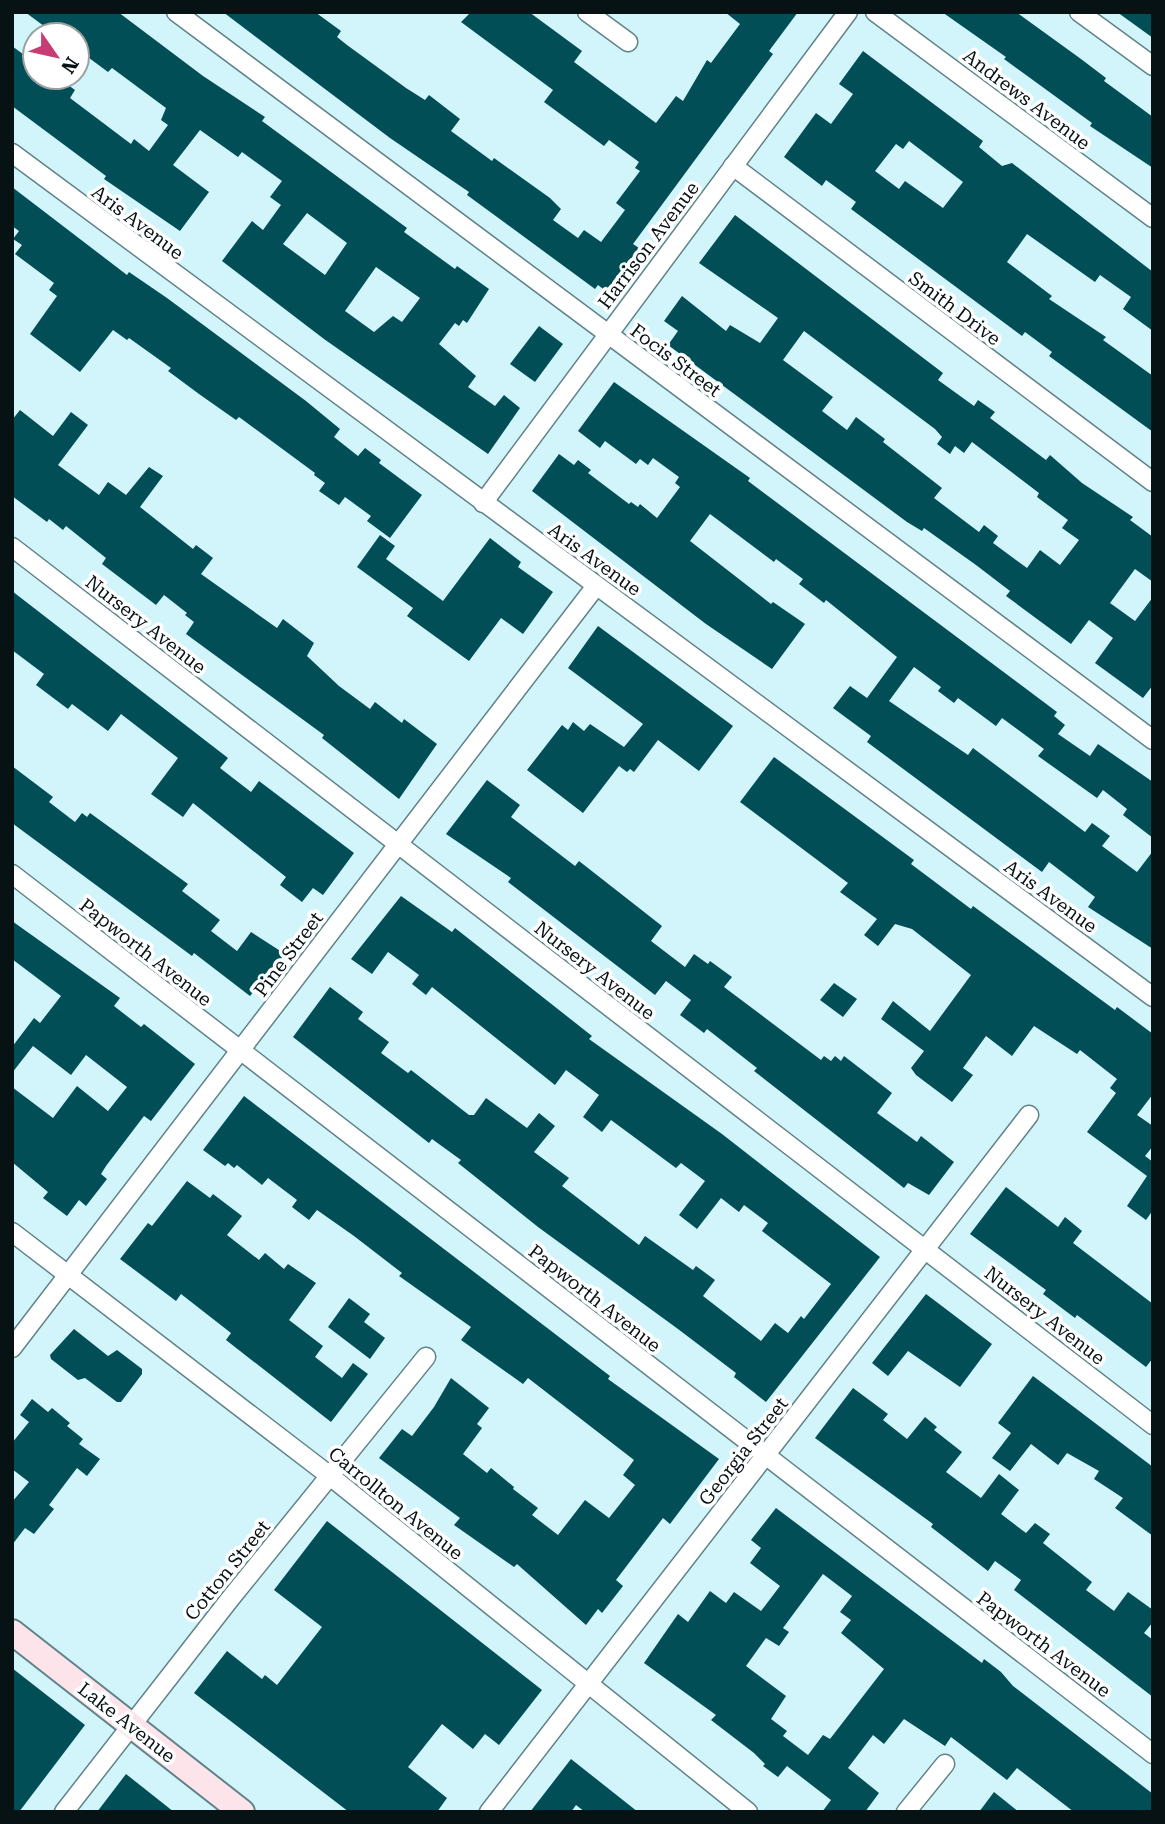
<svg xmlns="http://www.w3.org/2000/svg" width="1165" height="1824" font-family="'Roboto Serif',serif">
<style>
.building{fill:#014e57;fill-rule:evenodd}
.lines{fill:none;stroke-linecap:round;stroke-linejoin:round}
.street-casing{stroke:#618388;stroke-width:21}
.secondary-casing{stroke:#618388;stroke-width:28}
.street{stroke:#fff;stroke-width:18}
.secondary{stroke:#fde4eb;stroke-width:24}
.labels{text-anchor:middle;stroke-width:7;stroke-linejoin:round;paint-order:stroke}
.street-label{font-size:19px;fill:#061214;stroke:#fff}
</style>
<rect width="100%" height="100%" fill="#d1f5fb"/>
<g class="building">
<path d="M25 12H118L203 76 265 117 262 121 407 228 404 232 455 269 457 266 489 289 467 323 463 320 459 326 455 323 439 344 476 376 468 387 495 406 504 395 520 408 488 454 324 339 222 261 252 221 263 230 281 205 270 197 282 181 242 152 238 157 200 130 173 165 209 192 180 231 104 179 106 176 12 106V46L35 63V77H57L75 90 70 98 131 144 134 139 149 151 168 125 161 120 166 108 112 68 108 72 77 49V35H56ZM307 213 347 243 325 275 283 244ZM376 267 420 298 402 322 393 316 374 332 345 311Z"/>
<polygon points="223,12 315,12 341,31 337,37 347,45 406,88 425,100 429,95 460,119 451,131 492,161 494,158 550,198 561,209 553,220 578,238 584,230 601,242 625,210 616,203 640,171 635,168 639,162 609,140 604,146 544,102 553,90 461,22 471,12 529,12 582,51 574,62 656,123 676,96 683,101 707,60 711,63 740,24 725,12 798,12 769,51 773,54 633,244 639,248 607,292 598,285 595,289 576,275 467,195 469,192 390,138"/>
<polygon points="942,12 1016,12 1081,59 1106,78 1104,81 1153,117 1153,168 1090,126 1092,123 1004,59 1006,57"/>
<polygon points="1117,12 1153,12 1153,38"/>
<path d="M863 51 983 141 979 147 1002 166 1012 163 1153 272V331L1123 309 1131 297 1100 275 1095 282 1027 234 1007 262 1052 296 1049 299 1106 337 1103 340 1153 376V432L1049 356 1052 352 1025 332 1022 336 851 209 856 202 826 180 822 186 784 157 816 113 831 124 853 94 839 84ZM909 141 963 182 943 208 905 181 899 189 875 171 896 144 903 149Z"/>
<polygon points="12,187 127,275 129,272 167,298 306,401 340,429 334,437 358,456 365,448 381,460 379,463 422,495 390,538 367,521 371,516 345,497 339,505 319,491 325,483 314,475 315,473 239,417 236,420 199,394 168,371 171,368 129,338 127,340 113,330 80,372 30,334 57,296 49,290 54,283 15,254 22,245 13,239 19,231 12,226"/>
<path d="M735 215 943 373 938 380 974 406 978 400 995 412 990 418 1046 460 1050 455 1082 483 1133 517 1130 520 1153 537V582L1135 569 1110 603 1135 621 1153 597V685L1143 698 1095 663 1113 638 1089 620 1071 644 1006 596 1010 591 976 565 924 528 922 531 907 522 668 345 678 331 664 321 682 296 726 331 730 325 760 343 778 318 699 263ZM804 331 935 429 942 437 937 444 950 454 955 446 964 453 972 442 1039 493 1037 497 1068 520 1062 528 1079 540 1060 565 1040 550 1027 568 993 543 998 536 984 525 979 532 934 498 942 488 883 442 885 439 856 417 847 430 822 411 833 397 783 360Z"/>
<polygon points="539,326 563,344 535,382 510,364"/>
<polygon points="614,382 750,478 748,481 1057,712 1054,716 1065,725 1058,734 1090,756 1098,744 1153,782 1153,838 1123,815 1127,809 1103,790 1097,798 1038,756 1044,749 1002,718 996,726 958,698 954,703 938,691 941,687 914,667 889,701 968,755 973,748 1085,832 1092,823 1110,836 1102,846 1137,872 1153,851 1153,949 1088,907 1095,897 1049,862 1042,872 867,742 871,736 833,708 850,686 867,698 897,657 826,600 824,603 799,584 803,579 776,559 774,562 710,514 690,541 771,604 773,602 805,624 772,669 706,624 532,491 559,454 574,465 578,460 591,470 588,473 629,504 631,502 638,507 640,504 657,518 680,487 675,483 679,477 653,458 648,465 640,459 636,464 605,441 600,448 578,431"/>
<polygon points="20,410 53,436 71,412 88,425 58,465 99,495 108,482 126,495 149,467 163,476 140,507 193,549 196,545 213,558 201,574 277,628 283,619 314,643 307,656 339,686 370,709 375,702 402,723 404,719 437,744 399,799 322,738 324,735 186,634 194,622 185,615 187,613 164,595 156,605 102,564 106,558 66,526 63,530 49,519 47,522 12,496 12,420"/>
<polygon points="380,535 395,546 386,559 443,601 490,538 521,562 518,567 553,592 523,634 501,618 469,661 407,616 413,608 357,567"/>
<polygon points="12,591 228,758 220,768 251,792 259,781 354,853 323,895 313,888 302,902 280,885 286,877 193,803 183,817 151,794 178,758 121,714 108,731 72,704 68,709 36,685 44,674 12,650"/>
<polygon points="598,626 733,726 699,771 658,740 634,772 630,769 627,772 619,766 583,813 527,770 562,725 568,730 573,722 584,731 590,724 624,747 643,724 568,668"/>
<polygon points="774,757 914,860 911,864 971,909 973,906 1115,1010 1117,1007 1153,1034 1153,1094 1137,1115 1153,1126 1153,1146 1145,1156 1153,1162 1153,1210 1146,1220 1127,1206 1147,1176 1087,1132 1116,1093 1110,1088 1117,1079 1080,1050 1077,1054 1034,1026 1012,1056 986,1036 963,1068 973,1075 952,1102 916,1075 911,1068 924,1051 881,1019 893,1001 930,1031 971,975 912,929 895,924 878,946 864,935 877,919 840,892 848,883 740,802"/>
<polygon points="12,766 53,797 49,802 75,822 82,813 87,817 90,813 188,884 182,891 220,920 211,931 237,951 251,932 285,954 250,996 194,953 192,956 12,823"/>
<polygon points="487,780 520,805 511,817 575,866 579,861 662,926 651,941 685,967 694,954 708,964 710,961 732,977 724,987 821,1060 824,1056 831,1061 835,1056 841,1061 844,1056 892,1093 877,1113 917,1142 921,1136 954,1162 929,1195 908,1183 904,1188 754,1071 757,1068 707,1029 704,1033 680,1015 691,1000 666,981 655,995 508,882 511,878 446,834"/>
<polygon points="401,896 452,932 455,928 592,1036 589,1039 722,1134 880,1257 766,1402 734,1377 736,1373 678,1329 538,1227 458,1163 461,1160 432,1139 429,1143 293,1037 330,987 363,1012 358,1019 389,1042 381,1053 408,1073 411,1070 469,1115 474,1115 486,1098 527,1128 539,1113 555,1126 534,1152 569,1178 562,1186 639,1245 645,1236 693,1270 696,1266 715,1280 703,1296 761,1341 775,1323 788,1333 801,1316 804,1319 831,1284 762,1231 768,1223 744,1205 739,1212 721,1198 697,1229 679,1215 705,1181 681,1163 676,1168 611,1120 602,1132 583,1117 599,1095 566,1070 555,1085 432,987 426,995 412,984 419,975 388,952 372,974 351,959"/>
<polygon points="12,921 120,998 114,1006 141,1027 144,1024 195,1064 151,1121 144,1116 106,1166 101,1174 107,1179 86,1206 79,1200 67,1216 43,1198 48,1192 12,1162 12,1087 53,1118 77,1086 108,1111 127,1087 86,1055 71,1075 33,1046 12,1073 12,1047 34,1018 40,1023 61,996 12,959"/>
<polygon points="834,983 857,999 843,1017 820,1000"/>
<polygon points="244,1096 610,1376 608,1379 719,1459 670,1524 663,1518 616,1580 623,1586 602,1613 598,1609 586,1625 517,1564 514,1567 454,1525 460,1518 379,1458 402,1429 412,1436 434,1407 451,1378 489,1408 477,1424 482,1428 463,1454 487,1473 491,1468 514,1487 513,1489 538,1508 532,1515 558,1535 585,1500 609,1518 635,1485 623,1475 634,1460 528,1378 523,1384 461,1340 471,1327 399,1276 402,1273 354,1236 317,1210 309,1220 292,1207 297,1200 268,1178 262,1185 237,1165 234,1168 228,1163 225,1166 203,1150"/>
<polygon points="187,1181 210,1198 213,1194 242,1216 227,1235 259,1260 265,1253 284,1269 288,1264 316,1283 289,1320 323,1346 315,1357 342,1378 353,1363 368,1374 331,1422 226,1340 231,1333 181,1294 176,1301 120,1259 148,1223 152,1226"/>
<polygon points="1006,1187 1058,1227 1065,1217 1082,1231 1073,1243 1153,1304 1153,1358 1146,1367 1077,1315 1075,1318 1043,1294 1046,1290 970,1234"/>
<polygon points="926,1294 992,1344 960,1387 908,1351 888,1376 872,1363"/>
<polygon points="349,1298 370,1314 364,1322 385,1338 370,1359 328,1327"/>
<polygon points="74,1329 108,1356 117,1350 142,1369 142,1374 121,1402 117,1402 85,1378 78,1380 51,1359 50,1355"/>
<polygon points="1033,1376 1153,1467 1153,1536 1115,1508 1123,1498 1094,1479 1099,1471 1067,1453 1058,1465 1031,1444 1010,1471 992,1458 1011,1433 998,1423"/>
<polygon points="853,1388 888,1414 883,1420 907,1439 925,1417 937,1427 934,1430 962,1452 946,1472 981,1498 999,1474 1019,1490 1001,1514 1026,1533 1035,1523 1050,1534 1043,1543 1092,1582 1086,1590 1114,1611 1128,1592 1153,1610 1153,1622 1144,1633 1153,1640 1153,1697 1014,1590 1021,1580 995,1561 988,1571 931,1527 933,1524 815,1438"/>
<polygon points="32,1399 48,1412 52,1408 70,1423 67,1426 83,1439 79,1444 100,1459 87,1476 77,1468 49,1505 54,1509 34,1534 25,1528 12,1545 12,1502 29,1482 12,1469 12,1443 29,1422 20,1415"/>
<path d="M776 1508 982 1663 984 1659 1001 1672 1013 1686 1153 1794V1812H1074L1017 1768 1007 1780 951 1737 945 1746 904 1719 884 1744 873 1735 848 1768 879 1793 865 1812H822L831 1800 787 1766 778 1777 763 1766 765 1764 754 1753 711 1720 716 1715 644 1663 678 1614 688 1622 710 1591 726 1603 734 1592 761 1611 780 1586 750 1563 761 1548 751 1540ZM823 1574 852 1596 840 1612 851 1620 841 1633 884 1669 830 1739 823 1735 808 1755 783 1736 787 1731 771 1719 786 1696 746 1666 766 1638 779 1646 789 1632 783 1628Z"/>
<polygon points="327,1521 542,1690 499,1745 485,1734 473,1749 442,1724 408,1767 447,1798 437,1812 349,1812 194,1693 227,1651 262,1679 265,1675 277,1685 322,1627 274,1590"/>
<polygon points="12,1668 85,1725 19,1812 12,1812"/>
<polygon points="571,1759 638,1812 585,1812 576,1805 571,1812 530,1812"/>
<polygon points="126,1774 174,1812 97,1812"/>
<polygon points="994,1792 1019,1812 979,1812"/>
</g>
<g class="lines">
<defs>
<g id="street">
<polyline points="176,12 1153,740"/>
<polyline points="587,12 628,42"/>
<polyline points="875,12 1153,218"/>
<polyline points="1079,12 1153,66"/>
<polyline points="12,153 1153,997"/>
<polyline points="733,166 1153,482"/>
<polyline points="483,503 848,12"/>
<polyline points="12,547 1153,1425"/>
<polyline points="12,874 1153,1754"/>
<polyline points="12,1232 330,1476 748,1812"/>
<polyline points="12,1348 596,586"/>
<polyline points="64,1812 230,1599 426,1357"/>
<polyline points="489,1812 1029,1115"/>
<polyline points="906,1812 945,1764"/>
</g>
<polyline id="secondary" points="12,1632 242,1812"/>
</defs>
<use href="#street" class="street-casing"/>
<use href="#secondary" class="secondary-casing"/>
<use href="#street" class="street"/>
<use href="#secondary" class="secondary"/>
</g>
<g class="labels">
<g class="street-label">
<text transform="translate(1027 99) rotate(37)" y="7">Andrews Avenue</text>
<text transform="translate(138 222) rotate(37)" y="7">Aris Avenue</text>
<text transform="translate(648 245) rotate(-53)" y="7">Harrison Avenue</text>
<text transform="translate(955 308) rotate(37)" y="7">Smith Drive</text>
<text transform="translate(676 360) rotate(37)" y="7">Focis Street</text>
<text transform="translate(595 559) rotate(36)" y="7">Aris Avenue</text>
<text transform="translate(146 624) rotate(38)" y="7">Nursery Avenue</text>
<text transform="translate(1051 896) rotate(36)" y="7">Aris Avenue</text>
<text transform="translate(146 952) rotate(38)" y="7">Papworth Avenue</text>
<text transform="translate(288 954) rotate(-53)" y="7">Pine Street</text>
<text transform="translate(595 970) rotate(38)" y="7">Nursery Avenue</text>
<text transform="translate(595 1298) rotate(38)" y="7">Papworth Avenue</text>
<text transform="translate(1045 1315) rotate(38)" y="7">Nursery Avenue</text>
<text transform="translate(743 1451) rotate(-52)" y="7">Georgia Street</text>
<text transform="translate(396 1503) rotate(39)" y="7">Carrollton Avenue</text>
<text transform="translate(227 1570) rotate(-51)" y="7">Cotton Street</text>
<text transform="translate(1044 1644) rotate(37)" y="7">Papworth Avenue</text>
<text transform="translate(127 1722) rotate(38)" y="7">Lake Avenue</text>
</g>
</g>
<rect width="1165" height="1824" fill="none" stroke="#061214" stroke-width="28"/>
<g transform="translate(56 56) rotate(124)"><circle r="33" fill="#ffffff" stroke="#9ba0a1" stroke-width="2"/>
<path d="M0-5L12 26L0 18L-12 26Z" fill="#c63c73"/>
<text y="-10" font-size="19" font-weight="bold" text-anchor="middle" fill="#061214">N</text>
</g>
</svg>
